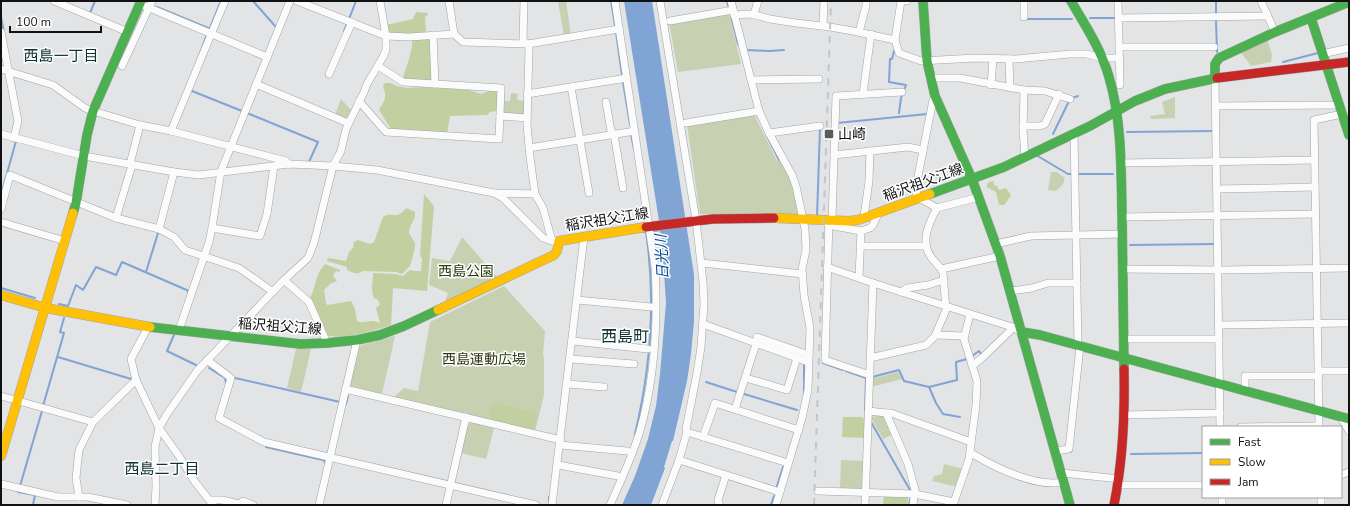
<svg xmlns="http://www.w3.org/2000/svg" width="1350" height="506" font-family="'Nunito Sans','Noto Sans JP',sans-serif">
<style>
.green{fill:#c7d1b2}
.forest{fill:#c2d0a1}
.water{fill:#80a4d3}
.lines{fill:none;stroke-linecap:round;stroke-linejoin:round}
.stream{stroke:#80a4d3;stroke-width:2}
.street-casing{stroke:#a3a4a5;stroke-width:8}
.fast-casing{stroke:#a3a4a5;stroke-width:10}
.slow-casing{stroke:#a3a4a5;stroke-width:10}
.jam-casing{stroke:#a3a4a5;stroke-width:10}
.street{stroke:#fbfbfb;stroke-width:7}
.fast{stroke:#4caf50;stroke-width:9}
.slow{stroke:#ffc107;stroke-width:9}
.jam{stroke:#c62828;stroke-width:9}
.rail{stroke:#c4c5c6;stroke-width:2;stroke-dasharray:7 7;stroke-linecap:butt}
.poi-dot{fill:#5a5b5c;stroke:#fff;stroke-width:1.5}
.labels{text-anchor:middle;stroke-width:3;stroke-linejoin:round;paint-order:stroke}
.poi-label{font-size:14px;fill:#101112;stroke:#fff;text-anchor:start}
.street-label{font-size:14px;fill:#101112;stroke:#fff}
.park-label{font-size:14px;fill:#2f3914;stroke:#fff}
.neighbourhood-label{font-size:15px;fill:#0e3232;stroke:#fff}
.water-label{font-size:15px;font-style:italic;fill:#004c9b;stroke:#fff}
.quarter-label{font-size:16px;fill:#0e3232;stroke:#fff}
</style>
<rect width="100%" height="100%" fill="#e2e4e5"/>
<g class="green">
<polygon points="558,1 566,1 571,36 564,37"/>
<polygon points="729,13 741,64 678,72 669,22"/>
<polygon points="1267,39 1272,55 1271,62 1251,66 1240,51"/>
<polygon points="511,93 518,94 517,100 525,101 525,112 522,115 505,114 503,111 503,101 510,101"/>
<polygon points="1175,97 1175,118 1151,119 1150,116 1165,114 1162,102"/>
<polygon points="341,99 351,110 347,117 344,118 335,115"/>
<polygon points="754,114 777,161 781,160 792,182 800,213 798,217 700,214 687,125"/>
<polygon points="1051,172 1057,172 1065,178 1063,184 1056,191 1048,190"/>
<polygon points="462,237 497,277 445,302 448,293 429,285 432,258 450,261"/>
<polygon points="504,286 545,331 543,354 544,360 544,395 535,431 394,397 404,388 418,391 430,322"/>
<polygon points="395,336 382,394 350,386 359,348 362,345"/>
<polygon points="296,349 311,349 301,392 287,388"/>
<polygon points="898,372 902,379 871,387 871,379"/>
<polygon points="882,415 885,416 894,434 883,439 871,418 872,417"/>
<polygon points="472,422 494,428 486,459 461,453 467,426"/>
<polygon points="841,460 863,461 862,490 840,488"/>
<polygon points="944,464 964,469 958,487 932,481 934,476 942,474"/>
</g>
<g class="forest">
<polygon points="416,12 427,13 428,15 425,17 426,33 392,34 388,31 387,25 388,24 391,24 413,19"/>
<path d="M428 38 431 41 433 79 430 81 403 79C406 65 413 53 412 39Z"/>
<path d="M385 83H390L397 86 408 88 421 87 469 90 481 94 489 91H495L498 94V111L490 112 487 115 450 116 447 134 392 131 379 110C382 105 386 99 385 93 385 91 383 89 383 86Z"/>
<polygon points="993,181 995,186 997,186 999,190 1006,188 1011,195 1008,200 1004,205 999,205 996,192 987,187 987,185 989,182"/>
<path d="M424 194 434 206 427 291 393 288 391 325C377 330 341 341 327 335L310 298C316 287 315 274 325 264L340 270 339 272 336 271 333 276 337 281 330 284 324 290 326 303 327 305 351 301 355 309 357 321C366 325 368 318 380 323L376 308 380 305 378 300 374 298C370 288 373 284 373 274V273L395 274 403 276 410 270 415 271H421L422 258 420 256Z"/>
<path d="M406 208 415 212V217L410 227 409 233 415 243V248L410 266 402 274 396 272 363 271C358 275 353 273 347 270V267L327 261V259L329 258 346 261 349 252 353 248 354 242 358 240 370 244 374 242 383 217C393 211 396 221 406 208Z"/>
<polygon points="496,403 535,412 537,415 534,429 533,430 493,420 489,416 489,407"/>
<polygon points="843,417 862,417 865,420 864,438 842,437"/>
<polygon points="884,493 909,494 907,505 883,505"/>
</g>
<polygon class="water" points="624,1 652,1 694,275 694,321 691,354 687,381 673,441 672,441 664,467 665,468 651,505 622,505 635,476 648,439 656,406 660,374 666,303 663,257 659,221"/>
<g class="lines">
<g class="stream">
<polyline points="253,1 276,27"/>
<polyline points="611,1 615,25"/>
<polyline points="727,1 729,9"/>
<polyline points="157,7 208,28 210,28 221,1"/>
<polyline points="90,13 95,1"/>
<polyline points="1216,14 1216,1"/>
<polyline points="731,16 738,44"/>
<polyline points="1,17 4,32"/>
<polyline points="1090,18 1115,18"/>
<polyline points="349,19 356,1"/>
<polyline points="1026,19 1072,19"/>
<polyline points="1216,20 1217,52"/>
<polyline points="344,31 347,24"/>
<polyline points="616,32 622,75"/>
<polyline points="746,50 770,51 784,50"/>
<polyline points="896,52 894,51 892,59 890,59 889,82 906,85 901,98 899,113"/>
<polyline points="199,56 206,37"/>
<polyline points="1283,62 1318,53"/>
<polyline points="623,82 630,124"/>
<polyline points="192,91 242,111"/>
<polyline points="247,113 318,142 309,162"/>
<polyline points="837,123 927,114"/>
<polyline points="1127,132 1214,131"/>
<polyline points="631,134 634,149"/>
<polyline points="766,134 779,160"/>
<polyline points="1053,134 1070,99 1078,96"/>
<polyline points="1036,155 1068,174 1072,174"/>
<polyline points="1079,174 1113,174"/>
<polyline points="1,195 16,141"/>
<polyline points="817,217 820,128"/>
<polyline points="654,231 662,230"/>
<polyline points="1130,245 1215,244"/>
<polyline points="146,272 158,233"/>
<polyline points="1,288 35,298"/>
<polyline points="59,304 68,306 76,285 83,290 96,267 116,275 122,262 189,291 188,293"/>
<polyline points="174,335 167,351 196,365"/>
<polyline points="972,356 979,351 982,355"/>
<polyline points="58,357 131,379"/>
<polyline points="823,363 843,370"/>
<polyline points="209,368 225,378 226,383"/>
<polyline points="846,371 866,378 865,411"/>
<polyline points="872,377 899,370 904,381 929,387 936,403 943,414 960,417"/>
<polyline points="235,378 340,402"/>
<polyline points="706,382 737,392"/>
<polyline points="929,387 957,380 956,362 967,359"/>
<polyline points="744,394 797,410"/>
<polyline points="804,394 804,365"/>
<polyline points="346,404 348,396"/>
<polyline points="43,406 64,333 60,332 64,318"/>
<polyline points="871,422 910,490"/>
<path d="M635 434C651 367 656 300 646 232H643"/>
<polyline points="266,447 323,460 326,463 325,465"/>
<polyline points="1131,454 1203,453"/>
<polyline points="20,486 42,411"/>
<polyline points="777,486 783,467"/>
<polyline points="18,492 35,495 33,505"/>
<polyline points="549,504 549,497"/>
<polyline points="771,505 774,496"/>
<polyline points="909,505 911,496"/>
</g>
<defs>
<g id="street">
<polyline points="54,1 128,32"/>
<polyline points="297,1 386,36 380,1"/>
<polyline points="449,1 454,34"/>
<polyline points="524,1 523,41 528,44 529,48 527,125 530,157 535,194 543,208 552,241"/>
<polyline points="660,1 696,220 703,282 704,304 701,347 697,373 686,429 687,432 679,460 662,505"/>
<polyline points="731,1 759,111 769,133 792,175 796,186 805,229 806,250 802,269 804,295 810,328 808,390 802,418 776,505"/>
<polyline points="1024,1 1024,17"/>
<polyline points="1118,1 1120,85"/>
<polyline points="1261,1 1275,32"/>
<polyline points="140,4 267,57"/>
<polyline points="754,14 758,1"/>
<polyline points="734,15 751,14 770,19 796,23 830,27 853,31 895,40 899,53 921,61 975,58 1015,59 1070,54 1087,54 1102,58 1120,58"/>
<polyline points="1119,18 1267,16"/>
<polyline points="670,21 733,10"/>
<polyline points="823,26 824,1"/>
<polyline points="1,32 18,121 14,138"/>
<polyline points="859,32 866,6 866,1"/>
<polyline points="433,35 435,84"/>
<polyline points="895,40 901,1 907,1"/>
<polyline points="1119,47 1214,47"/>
<polyline points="1322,54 1349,48"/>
<polyline points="1009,59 1010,88"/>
<polyline points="122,66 152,1"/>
<polyline points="1,69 53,85 85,108 93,111 140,125 171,131 286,161 289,164"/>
<polyline points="329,74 352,22"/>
<polyline points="930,78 960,78 1024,90 1045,91 1070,99"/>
<polyline points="1215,78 1220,427"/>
<polyline points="751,80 819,79"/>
<polyline points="256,84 348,123"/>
<polyline points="991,85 993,59"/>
<polyline points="571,87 589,193"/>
<polyline points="1024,90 1023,130 1025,157"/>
<polyline points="527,94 627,78"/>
<polyline points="863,94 871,34"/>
<polyline points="359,101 386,132 499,139 501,88 403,82 378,66"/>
<polyline points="606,102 611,131 614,134 623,188"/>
<polyline points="1215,106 1339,105"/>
<polyline points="500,116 527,118"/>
<polyline points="686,123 759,111"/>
<polyline points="1023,126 1040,126 1045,124 1059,94"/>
<polyline points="171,131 225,1"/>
<polyline points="769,133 820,126"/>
<polyline points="1074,133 1078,345"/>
<polyline points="1,134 84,156 174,172 199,175 289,164 333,166 377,170 494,193 503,198 543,238 552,241 559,241"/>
<polyline points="529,148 635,131"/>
<polyline points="834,155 908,147 923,150"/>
<polyline points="1120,163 1315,160"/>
<polyline points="130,164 140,125"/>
<polyline points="174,172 159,229 174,237 185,250 239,268 273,292"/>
<polyline points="1217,189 1315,187"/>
<polyline points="495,193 535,194"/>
<polyline points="919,198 937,208 979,197"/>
<polyline points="916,199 918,176 933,100 935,96"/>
<polyline points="1,209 10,175 116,218 159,229"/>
<polyline points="864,217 869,181 870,151"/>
<polyline points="1121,217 1316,214"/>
<polyline points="116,218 132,165"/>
<polyline points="829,220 825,360 870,375"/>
<polyline points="832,220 836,96 902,92"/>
<polyline points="1,222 65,241"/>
<polyline points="828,225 861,231 859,278"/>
<polyline points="212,228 260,236 267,214 274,166"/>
<polyline points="861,231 870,228 873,225 879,212"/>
<polyline points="996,244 1031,236 1122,234"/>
<polyline points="860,246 925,246"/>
<polyline points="702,263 802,274"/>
<polyline points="827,267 873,283 1012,327 1022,332"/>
<polyline points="941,269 1000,256"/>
<polyline points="1122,269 1222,270 1349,268"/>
<polyline points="284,280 309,302 327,343"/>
<polyline points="1010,291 1032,288 1048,283 1077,283"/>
<polyline points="901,292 907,288 928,285 944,280"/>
<polyline points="577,300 651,307"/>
<polyline points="703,324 808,362"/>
<polyline points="1219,325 1349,323"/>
<polyline points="148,327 131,359 136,380 159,428 179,456 195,482 213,505"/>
<polyline points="179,330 209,242 212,228 221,171 290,1"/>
<polyline points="936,335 964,336"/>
<polyline points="757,337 809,355"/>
<polyline points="1123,339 1219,339"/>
<polyline points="573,341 648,349"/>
<path d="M870 358 926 345 935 336 946 310 943 272C940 266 935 263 931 257 920 241 929 223 937 208"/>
<polyline points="571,359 634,364"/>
<polyline points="207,360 231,378 219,418 264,442 536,505"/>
<polyline points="972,366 982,358 1010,331 1012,327"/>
<polyline points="1319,371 1349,371"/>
<polyline points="746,378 787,390 797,358"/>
<polyline points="568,384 604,387"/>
<polyline points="345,389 561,440"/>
<polyline points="1245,391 1245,376 1319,376"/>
<polyline points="1,396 93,422 136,380"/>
<polyline points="735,409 756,344"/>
<polyline points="869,411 886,413 891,413 971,442"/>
<polyline points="886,413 908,464 915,490 913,505"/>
<polyline points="1124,415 1220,413"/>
<polyline points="1340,416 1349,431"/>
<polyline points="1241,427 1319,426"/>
<polyline points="1319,427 1314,120 1342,114"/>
<polyline points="687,432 788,463"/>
<polyline points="703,437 715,403 799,430"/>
<polyline points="560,445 627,451"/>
<polyline points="1055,451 1069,449 1080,346"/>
<path d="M971 453C994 467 1036 488 1064 482"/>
<polyline points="679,460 780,492"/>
<polyline points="558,465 618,476"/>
<polyline points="1062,473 1120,479"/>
<polyline points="1341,475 1349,472"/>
<polyline points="1,484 58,497 88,497 127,505"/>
<polyline points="1119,485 1203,485"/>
<polyline points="818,491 915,494 954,502"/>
<polyline points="79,497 76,478 79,450 93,422"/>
<polyline points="1222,497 1222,505"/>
<polyline points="1321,497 1321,505"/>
<polyline points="210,500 222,500 239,504 243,501 253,505"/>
<polyline points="155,505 156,486 155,447 159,428 167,414 197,371 284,280 308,258 314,243 333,166 341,151 346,129 364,92 367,84 383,57 386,50 386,36 409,37 454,34 463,42 528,44 619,29"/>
<polyline points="319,505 357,340"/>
<polyline points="446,505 466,417"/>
<polyline points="552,505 584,237"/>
<path d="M610 505C621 481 632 457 640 431 655 378 658 321 655 267L615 1"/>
<polyline points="720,505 719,505 718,500 726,475"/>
<polyline points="865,505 873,283"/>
<polyline points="953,505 969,459 976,405 977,381 964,339 970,314"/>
</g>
<g id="fast">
<polyline points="923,1 927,61 935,96 972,179 1000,256 1070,505"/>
<path d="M1071 1C1085 25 1101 49 1109 77 1122 121 1121 169 1122 215 1123 266 1123 318 1124 369"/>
<polyline points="1311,18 1349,135"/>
<polyline points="1215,78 1215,64 1219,58 1275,32 1349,2"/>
<polyline points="930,194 1004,167 1090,126 1135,101 1165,89 1217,78"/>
<polyline points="73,213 76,203 87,135 93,111 141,1"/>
<polyline points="150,327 300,344 327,343 357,340 380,335 404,326 438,310"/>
<polyline points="1022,332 1040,335 1349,419"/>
</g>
<g id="slow">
<polyline points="774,218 849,221 858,220 930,194"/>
<polyline points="1,295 46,308 150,327"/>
<polyline points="438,310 554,255 557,251 559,241 646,227"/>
<polyline points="1,456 73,213"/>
</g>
<g id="jam">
<polyline points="1217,78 1349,62"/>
<polyline points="646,227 713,219 774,218"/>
<path d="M1114 505C1123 460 1125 415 1124 369"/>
</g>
</defs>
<use href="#street" class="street-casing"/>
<use href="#fast" class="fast-casing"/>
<use href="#slow" class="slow-casing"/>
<use href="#jam" class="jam-casing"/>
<use href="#street" class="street"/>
<use href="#fast" class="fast"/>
<use href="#slow" class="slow"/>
<use href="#jam" class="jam"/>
<polyline class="rail" points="814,505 831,1"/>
</g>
<rect class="poi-dot" x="824" y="129" width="10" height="10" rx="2"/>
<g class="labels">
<g class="poi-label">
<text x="838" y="139">山崎</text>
</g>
<g class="street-label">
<text transform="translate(923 182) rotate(-20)" y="5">稲沢祖父江線</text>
<text transform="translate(607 219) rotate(-9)" y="5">稲沢祖父江線</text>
<text transform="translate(280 326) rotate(4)" y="5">稲沢祖父江線</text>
</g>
<g class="park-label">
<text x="466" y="276">西島公園</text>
<text x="484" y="364">西島運動広場</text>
</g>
<g class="neighbourhood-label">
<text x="61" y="61">西島一丁目</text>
<text x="162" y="474">西島二丁目</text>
</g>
<g class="water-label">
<text transform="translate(662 257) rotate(-93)" y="5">日光川</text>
</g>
<g class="quarter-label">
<text x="625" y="342">西島町</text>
</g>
</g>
<rect width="1350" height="506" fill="none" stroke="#101112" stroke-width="4"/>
<rect x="1202" y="426" width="140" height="72" fill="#ffffff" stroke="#9fa0a0"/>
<rect x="1210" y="439" width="20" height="6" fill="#4caf50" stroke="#9fa0a0"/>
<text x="1238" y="446" font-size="12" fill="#101112">Fast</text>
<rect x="1210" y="459" width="20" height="6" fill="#ffc107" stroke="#9fa0a0"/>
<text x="1238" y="466" font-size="12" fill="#101112">Slow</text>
<rect x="1210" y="479" width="20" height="6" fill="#c62828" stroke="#9fa0a0"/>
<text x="1238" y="486" font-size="12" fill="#101112">Jam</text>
<path d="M10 26v6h91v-6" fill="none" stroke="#101112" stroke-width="2"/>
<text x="16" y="26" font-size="12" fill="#101112" stroke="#ffffff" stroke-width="3" paint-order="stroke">100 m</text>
</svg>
